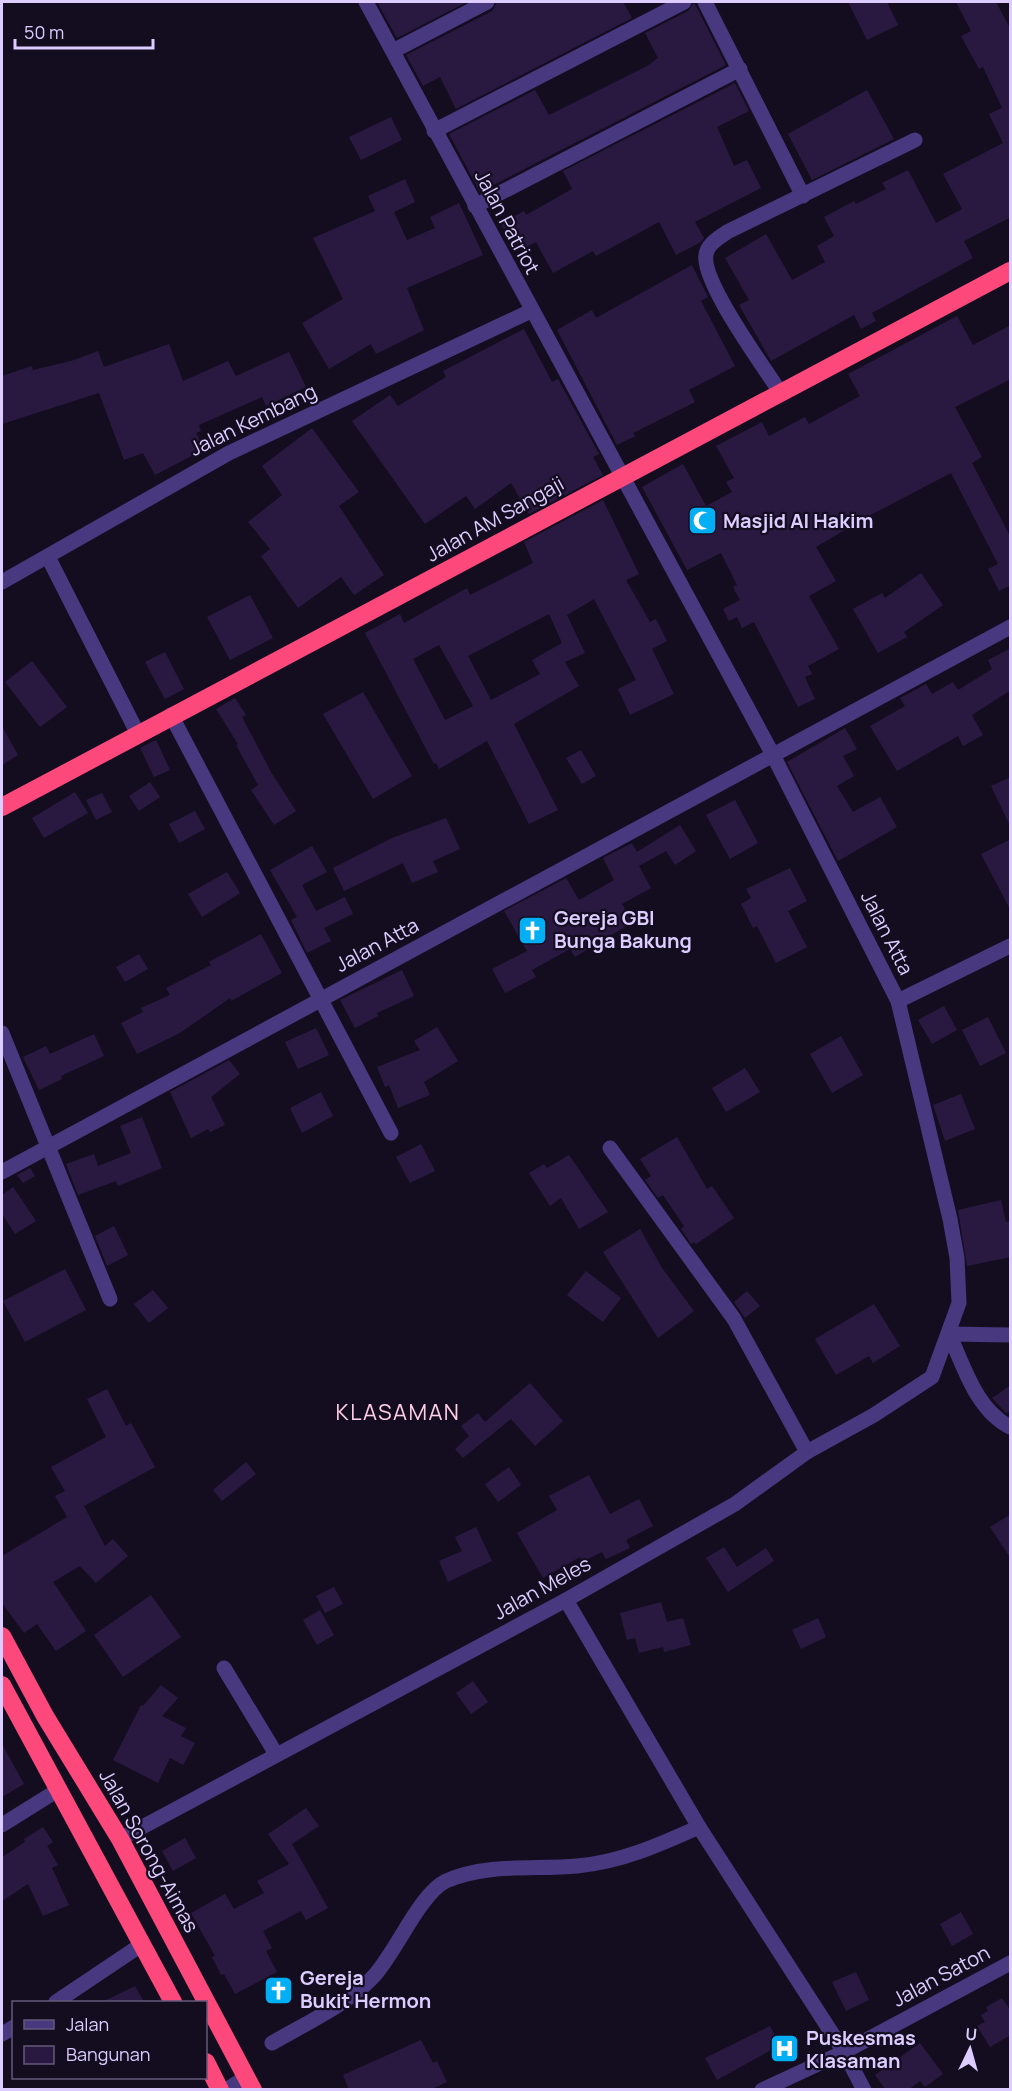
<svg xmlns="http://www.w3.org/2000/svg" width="1012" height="2091" font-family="Manrope,sans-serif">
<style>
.building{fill:#291941;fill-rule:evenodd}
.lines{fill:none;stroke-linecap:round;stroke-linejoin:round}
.minor{stroke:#48387f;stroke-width:15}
.highway{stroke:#fd487c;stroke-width:18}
.labels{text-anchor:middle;stroke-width:4.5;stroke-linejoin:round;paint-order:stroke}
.street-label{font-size:20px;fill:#dcccff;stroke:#140d20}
.poi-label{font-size:20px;font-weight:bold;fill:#dcccff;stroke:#140d20;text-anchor:start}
.quarter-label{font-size:22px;letter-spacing:1.5px;fill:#ffcee4;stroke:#140d20}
</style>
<rect width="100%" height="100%" fill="#140d20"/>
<g class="building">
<polygon points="377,2 467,2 397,38"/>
<polygon points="497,2 623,2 632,18 456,109 440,77 423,86 406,55 492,11"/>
<polygon points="694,2 726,65 480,192 449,134 535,90 549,115 647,66 658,58 645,33 688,11"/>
<polygon points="848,2 887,2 898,25 867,40"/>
<polygon points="956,2 996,2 1011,30 1011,217 964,241 973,258 872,313 876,321 861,329 854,315 771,361 739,305 749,300 725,258 766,234 792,280 825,262 817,246 834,236 824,217 854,201 856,204 886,189 882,183 908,170 936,223 962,209 943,174 1003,143 989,114 1002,108 983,67 979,69 961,36 971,31"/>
<polygon points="735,83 749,111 717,127 734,166 747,160 761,188 695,222 704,238 701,242 676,255 659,222 596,256 593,251 553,273 536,242 516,252 501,224 524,211 526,215 572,189 563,171"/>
<polygon points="867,90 894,139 812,180 788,134"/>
<polygon points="391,117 402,140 361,160 349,137"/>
<polygon points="405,179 415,202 394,212 407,240 435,228 430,217 459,203 483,255 407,288 424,330 376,354 371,344 329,369 302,323 343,299 313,238 375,211 368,196"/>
<polygon points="692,265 708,297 701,301 735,366 689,390 695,402 633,433 635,436 617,445 557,330 592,310 596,318"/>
<polygon points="957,316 973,345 1011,325 1011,379 955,407 982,457 972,463 1011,538 1011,589 1009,586 999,591 988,569 998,564 951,473 863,519 816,547 836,581 809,596 839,649 808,666 812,674 805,677 815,699 798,707 754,622 742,628 737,617 729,621 723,609 740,600 733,587 737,585 721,553 687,570 642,487 683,464 706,506 732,492 726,482 734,478 716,446 762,422 769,436 805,417 809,424 860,396 848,374"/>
<polygon points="524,329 552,382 558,379 599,454 593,457 603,475 529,514 511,483 475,509 466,496 425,524 352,421 390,395 398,406 446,377 443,371"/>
<polygon points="169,344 183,381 228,361 236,376 289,352 306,387 266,406 262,397 199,425 201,431 196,433 205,449 155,475 143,453 124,460 99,393 2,424 2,376 32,366 33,370 71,361 98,351 104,367"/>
<polygon points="312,428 359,492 339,506 384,575 354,595 341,577 298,608 261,556 270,549 248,522 282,495 262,466"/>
<path d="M603 500 639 574 626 580 650 622 656 619 667 641 652 649 674 694 630 715 618 689 636 680 594 599 567 615 585 653 565 662 579 686 514 724 558 810 529 824 487 741 439 769 436 763 434 764 365 633 400 614 404 623 467 588 470 595 533 563 524 542ZM549 614 562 643 532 660 540 674 491 700 468 656ZM439 645 473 706 445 720 413 659Z"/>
<polygon points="921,573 943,605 904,632 907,637 878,653 853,609 882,593 885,598"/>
<polygon points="250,595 273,638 230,660 207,617"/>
<polygon points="1011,648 1011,690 972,715 983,735 963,746 958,736 897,771 870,726 905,706 900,698 926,684 932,694 953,682 958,690 992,669 988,660"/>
<polygon points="165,652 184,689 165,699 145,662"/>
<polygon points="32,661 67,707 40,727 5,682"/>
<polygon points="363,692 412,776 373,799 323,714"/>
<polygon points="235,698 246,715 242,717 271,772 296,811 274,825 251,790 258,785 236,745 238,744 216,709"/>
<polygon points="2,726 18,755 2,765"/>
<polygon points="845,728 857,749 843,756 854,776 837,786 853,812 880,797 897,827 838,861 787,762"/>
<polygon points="156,740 170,770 154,777 140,748"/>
<polygon points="581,750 596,776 582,784 566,758"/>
<polygon points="1011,777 1011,828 991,786"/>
<polygon points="150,782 160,797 139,811 129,796"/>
<polygon points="75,792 88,813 44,838 32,818"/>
<polygon points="102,793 112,812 96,820 86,800"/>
<polygon points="735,800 758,843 730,859 706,815"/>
<polygon points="195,811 205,829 179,843 169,824"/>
<polygon points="446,818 460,849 433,861 438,872 412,883 403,863 344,891 333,868 392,838"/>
<polygon points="680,825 696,851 675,865 666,851 639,866 651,888 622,904 633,922 575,957 570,949 532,970 536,977 505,993 492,969 527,951 504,911 566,878 579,900 614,880 603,858 632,843 637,852"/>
<polygon points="1011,839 1011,911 981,854"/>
<polygon points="312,846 327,872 302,885 316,911 345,897 353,914 324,928 331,941 307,953 291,920 297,917 270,870"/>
<polygon points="790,868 807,901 788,911 807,947 776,963 757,926 753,928 741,904 751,898 746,889"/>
<polygon points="227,872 240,893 202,917 188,894"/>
<polygon points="261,934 282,973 231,1001 230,998 180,1033 137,1054 121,1023 143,1012 141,1008 170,995 166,988 211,965 209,962"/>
<polygon points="139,954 148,969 125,982 116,967"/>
<polygon points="402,970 414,996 377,1013 378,1016 355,1028 340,1000"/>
<polygon points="944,1006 957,1030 932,1044 918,1020"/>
<polygon points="988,1017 1006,1053 980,1066 962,1030"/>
<polygon points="437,1027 458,1061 424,1082 430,1095 398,1108 389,1085 385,1087 377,1067 420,1050 414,1041"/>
<polygon points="316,1028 329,1055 298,1069 285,1042"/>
<polygon points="94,1034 104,1056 61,1076 62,1079 39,1090 23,1057 46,1046 50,1054"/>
<polygon points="841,1036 863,1075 832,1093 810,1054"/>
<polygon points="229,1060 240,1074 211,1097 225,1125 210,1132 208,1129 191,1138 170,1092"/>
<polygon points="745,1068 760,1092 726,1112 712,1088"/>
<polygon points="321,1092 333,1116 302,1133 290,1108"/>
<polygon points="961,1094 975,1129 945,1141 933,1105"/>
<polygon points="142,1117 162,1168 118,1186 116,1181 78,1195 66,1164 94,1154 98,1166 131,1153 120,1126"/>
<polygon points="677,1137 707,1189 712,1186 734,1218 696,1244 694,1242 691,1244 681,1229 684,1226 663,1195 658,1198 645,1180 651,1176 640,1159"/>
<polygon points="421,1144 435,1171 410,1183 396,1157"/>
<polygon points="569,1155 608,1212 579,1229 561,1198 550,1206 529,1173 544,1164 547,1168"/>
<polygon points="30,1168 35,1176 23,1183 17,1175"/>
<polygon points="13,1187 36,1221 15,1234 2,1214 2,1195"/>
<polygon points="1001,1200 1006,1222 1011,1221 1011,1257 967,1266 958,1210"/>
<polygon points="114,1226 128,1255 107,1266 95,1236"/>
<polygon points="640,1229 662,1268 694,1311 658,1338 603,1252"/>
<polygon points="65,1269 86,1310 25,1342 3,1301"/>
<polygon points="586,1271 621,1298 603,1322 567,1295"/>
<polygon points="153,1290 168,1308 149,1323 134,1304"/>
<polygon points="747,1291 760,1306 745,1318 734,1302"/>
<polygon points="874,1304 900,1346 873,1363 869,1356 836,1375 815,1339"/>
<polygon points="530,1383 563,1421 535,1446 511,1419 463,1458 455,1449 469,1436 461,1426 478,1413 485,1422"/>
<polygon points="1011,1385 1011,1410 1006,1413 992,1398"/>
<polygon points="107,1389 126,1426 131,1423 155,1467 84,1506 105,1546 113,1539 128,1556 96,1583 80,1566 53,1582 86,1631 56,1651 37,1624 24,1633 2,1603 2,1556 67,1517 55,1496 65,1491 51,1467 106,1437 87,1399"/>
<polygon points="246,1462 256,1474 222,1501 213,1490"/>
<polygon points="509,1467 521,1485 498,1502 485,1484"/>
<polygon points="589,1475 610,1514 639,1499 653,1526 626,1540 630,1548 606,1559 602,1552 582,1562 580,1557 543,1578 517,1533 557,1510 549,1496"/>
<polygon points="1011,1514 1011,1559 990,1527"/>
<polygon points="476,1527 492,1561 448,1582 439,1561 462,1551 455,1537"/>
<polygon points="724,1547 737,1567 766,1548 774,1561 728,1592 706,1558"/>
<polygon points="334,1587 343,1604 325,1613 316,1596"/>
<polygon points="151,1595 181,1637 123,1677 94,1635"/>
<polygon points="661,1602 667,1622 683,1618 691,1645 664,1652 663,1647 639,1653 635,1638 627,1640 620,1613"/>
<polygon points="320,1610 334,1635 317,1645 303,1620"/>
<polygon points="818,1618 826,1637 801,1649 792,1630"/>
<polygon points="473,1681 488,1702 471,1714 456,1693"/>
<polygon points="161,1685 178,1698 162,1716 186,1728 181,1736 195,1743 183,1765 170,1758 158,1783 113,1760 141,1705 143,1706"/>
<polygon points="2,1744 24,1784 2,1797"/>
<polygon points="306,1808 319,1826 292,1844 328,1908 306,1920 301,1911 263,1931 272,1948 266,1951 277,1972 235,1994 224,1974 221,1975 212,1957 215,1956 191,1913 225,1894 234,1909 264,1893 257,1881 289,1864 268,1834"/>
<polygon points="43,1827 53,1842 47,1846 58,1865 52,1868 69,1905 43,1916 28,1884 2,1901 2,1857 25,1842 24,1839"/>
<polygon points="185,1838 196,1858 173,1871 162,1851"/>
<polygon points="961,1912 973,1934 952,1946 940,1924"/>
<polygon points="856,1972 869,2000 846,2011 832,1982"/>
<polygon points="135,1986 144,2002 102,2002"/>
<polygon points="1002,1998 1011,2011 1011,2035 990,2047 977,2026 985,2022 981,2015 988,2011 986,2007"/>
<polygon points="770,2026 780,2045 717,2080 705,2058"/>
<polygon points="421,2040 433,2063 437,2061 447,2082 430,2090 349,2090 343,2075"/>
<polygon points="920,2043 943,2074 925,2087 920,2081 908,2090 886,2090 875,2075"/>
</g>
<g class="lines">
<g class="minor">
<polyline points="705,2 803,196"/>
<polyline points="393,51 487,2"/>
<polyline points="434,131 684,2"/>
<polyline points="475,206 740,69"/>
<path d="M780 392C764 367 701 281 706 255 707 244 719 238 727 232L915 140"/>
<polyline points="48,557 138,734"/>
<polyline points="2,582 229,453 531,311"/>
<polyline points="171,715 391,1133"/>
<polyline points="898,1001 1010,946"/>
<polyline points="2,1033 110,1299"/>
<polyline points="610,1148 734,1319 807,1452"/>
<polyline points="2,1172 1010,627"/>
<path d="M949 1334C964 1366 976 1410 1010 1427"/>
<polyline points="949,1334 1010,1335"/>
<polyline points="566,1600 699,1827 844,2052 864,2090"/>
<polyline points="224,1668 276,1754"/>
<polyline points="2,1825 58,1790"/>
<polyline points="120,1839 566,1600 735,1504 807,1452 874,1415 932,1377 959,1303 957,1258 950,1219 898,1001 773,755 366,2"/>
<polyline points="56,2002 141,1945"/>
<polyline points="2,2034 14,2027"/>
<path d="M272 2043C306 2023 345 2006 372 1978 395 1955 419 1894 446 1881 487 1863 534 1870 577 1866 621 1862 659 1845 699 1827"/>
<polyline points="226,2090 246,2077"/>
<polyline points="762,2090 844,2052 1010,1963"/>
</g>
<g class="highway">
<polyline points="2,807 1010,271"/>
<polyline points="2,1636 45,1716 120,1839 253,2090"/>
<polyline points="2,1685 173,2002"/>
<polyline points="206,2062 220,2090"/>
</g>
</g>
<defs>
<symbol id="mosque-square" viewBox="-11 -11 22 22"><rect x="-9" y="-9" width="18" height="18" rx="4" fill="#02aef4" stroke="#140d20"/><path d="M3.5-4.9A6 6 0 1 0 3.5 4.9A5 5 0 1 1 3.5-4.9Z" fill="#fff"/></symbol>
<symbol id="church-square" viewBox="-11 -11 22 22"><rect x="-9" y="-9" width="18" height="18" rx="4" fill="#02aef4" stroke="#140d20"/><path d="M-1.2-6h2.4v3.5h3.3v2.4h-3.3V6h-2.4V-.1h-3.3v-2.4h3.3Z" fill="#fff"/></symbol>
<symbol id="hospital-square" viewBox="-11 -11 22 22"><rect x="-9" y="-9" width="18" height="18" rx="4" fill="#02aef4" stroke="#140d20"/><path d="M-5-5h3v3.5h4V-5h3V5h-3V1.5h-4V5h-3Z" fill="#fff"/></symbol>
</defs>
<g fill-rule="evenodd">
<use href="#mosque-square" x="686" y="504" width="33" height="33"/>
<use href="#church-square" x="516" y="914" width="33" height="33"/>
<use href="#church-square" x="262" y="1974" width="33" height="33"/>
<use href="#hospital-square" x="768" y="2032" width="33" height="33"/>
</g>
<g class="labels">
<g class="street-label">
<text transform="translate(507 222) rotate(62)" y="7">Jalan Patriot</text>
<text transform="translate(253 420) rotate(-26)" y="7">Jalan Kembang</text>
<text transform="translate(495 519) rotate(-29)" y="7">Jalan AM Sangaji</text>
<text transform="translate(887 933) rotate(63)" y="7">Jalan Atta</text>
<text transform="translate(377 945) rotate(-28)" y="7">Jalan Atta</text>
<text transform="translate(542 1588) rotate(-29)" y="7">Jalan Meles</text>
<text transform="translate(149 1851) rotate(61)" y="7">Jalan Sorong-Aimas</text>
<text transform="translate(941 1976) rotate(-28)" y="7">Jalan Saton</text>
</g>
<g class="poi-label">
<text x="723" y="528">Masjid Al Hakim</text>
<text x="554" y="925">Gereja GBI<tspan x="554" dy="23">Bunga Bakung</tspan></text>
<text x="300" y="1985">Gereja<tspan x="300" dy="23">Bukit Hermon</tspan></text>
<text x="806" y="2045">Puskesmas<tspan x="806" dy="23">Klasaman</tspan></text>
</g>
<g class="quarter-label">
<text x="398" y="1420">KLASAMAN</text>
</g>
</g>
<rect width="1012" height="2091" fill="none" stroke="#dcccff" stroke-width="6"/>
<rect x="12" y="2001" width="195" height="78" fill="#140d20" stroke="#645979" stroke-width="1.5"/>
<rect x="24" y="2020" width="30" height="9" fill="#48387f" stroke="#645979" stroke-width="1.5"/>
<text x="66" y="2031" font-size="18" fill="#dcccff">Jalan</text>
<rect x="24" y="2046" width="30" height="18" fill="#291941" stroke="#645979" stroke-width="1.5"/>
<text x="66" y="2061" font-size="18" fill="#dcccff">Bangunan</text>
<g transform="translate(970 2049) rotate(5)" stroke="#140d20" stroke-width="4.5" paint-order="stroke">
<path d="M0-4.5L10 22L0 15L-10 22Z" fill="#dcccff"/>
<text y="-9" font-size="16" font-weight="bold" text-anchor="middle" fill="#dcccff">U</text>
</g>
<path d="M15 39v9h138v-9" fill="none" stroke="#dcccff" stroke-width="3"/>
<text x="24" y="39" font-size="18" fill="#dcccff" stroke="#140d20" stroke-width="4.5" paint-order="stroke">50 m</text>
</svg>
